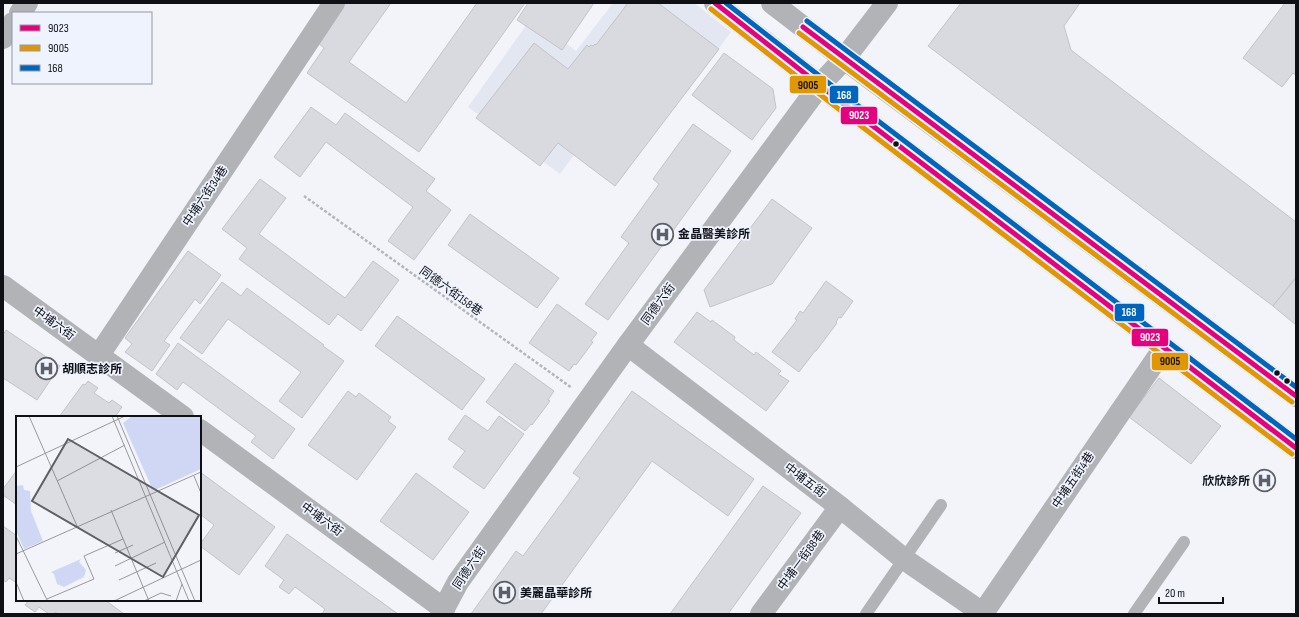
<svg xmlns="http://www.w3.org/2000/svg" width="1299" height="617" font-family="'Sofia Sans Condensed','Noto Sans TC',sans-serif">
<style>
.built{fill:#e3e7f2}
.building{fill:#d8dae0;stroke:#c2c4ca}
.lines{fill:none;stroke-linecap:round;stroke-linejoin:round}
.path{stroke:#b4b5b9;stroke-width:2.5;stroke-dasharray:3 2;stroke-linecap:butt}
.service{stroke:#b1b3b7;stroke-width:12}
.minor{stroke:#b1b3b7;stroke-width:22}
.tertiary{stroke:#b1b3b7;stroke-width:22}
.bus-1-casing{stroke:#eff3fe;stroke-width:8}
.bus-2-casing{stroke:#eff3fe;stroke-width:8}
.bus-3-casing{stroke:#eff3fe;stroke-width:8}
.bus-1{stroke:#e5007d;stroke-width:5}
.bus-2{stroke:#e09702;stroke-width:5}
.bus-3{stroke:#0065bd;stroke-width:5}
.bus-dot{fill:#0e1016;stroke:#eff3fe;stroke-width:1.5}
.labels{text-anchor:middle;stroke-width:3.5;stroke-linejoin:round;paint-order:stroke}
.street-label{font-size:12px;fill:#0e1016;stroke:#eff3fe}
.poi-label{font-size:12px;font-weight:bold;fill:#0e1016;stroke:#eff3fe;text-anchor:start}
.inset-road{fill:none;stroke:#97999f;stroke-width:1}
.view{fill:#5e6066;fill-opacity:0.15;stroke:#5e6066;stroke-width:2}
.inset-edge{fill:none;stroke:#0e1016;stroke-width:2}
.line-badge{stroke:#eff3fe;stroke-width:1.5}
.badge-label{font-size:11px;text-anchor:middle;font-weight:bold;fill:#fff}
.pale-badge-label{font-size:11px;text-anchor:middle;font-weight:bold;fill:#111}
</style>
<rect width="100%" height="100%" fill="#f2f4fa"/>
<polygon class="built" points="613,3 694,3 731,32 624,174 582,144 560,174 468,107 532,17 576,51"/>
<g class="building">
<polygon points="345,3 391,3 349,62 406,103 477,3 525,3 419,152 307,73 324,48 317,42"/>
<polygon points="528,3 594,3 562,50 517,20"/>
<polygon points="628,3 658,3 719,49 615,186 558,143 540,166 476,118 534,43 568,69 587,45 589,47 591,45 593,46 595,44 596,45"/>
<polygon points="961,3 1080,3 1064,26 1071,50 1296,222 1296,277 1273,306 928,46"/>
<polygon points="1285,3 1296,3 1296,75 1293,73 1282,87 1243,58"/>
<polygon points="724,53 773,89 776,108 752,140 692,95"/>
<polygon points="311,107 336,125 345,113 435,179 426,191 451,210 414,260 388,241 413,207 326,142 300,177 274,157"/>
<polygon points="693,124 731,151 608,320 585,304 629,243 621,237 659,184 653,179"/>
<polygon points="260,179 286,198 259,234 345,298 373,261 399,280 361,331 338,314 329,325 239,259 247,248 222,229"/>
<polygon points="772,199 812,228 772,284 710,307 704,290"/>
<polygon points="470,214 559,278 537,308 448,245"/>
<polygon points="188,251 221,275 200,304 195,299 164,341 170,345 152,371 125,352 132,344 125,338"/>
<polygon points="1296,278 1296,325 1273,306"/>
<polygon points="826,281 853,301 841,318 839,317 836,322 837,323 816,351 815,351 799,372 772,352 797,320 795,319 800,311 803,313"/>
<polygon points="222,282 241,296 247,288 324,345 323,346 344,361 302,418 279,401 301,372 228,319 202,354 180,338"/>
<polygon points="557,304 597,333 591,341 593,342 576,365 574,364 569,371 529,343"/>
<polygon points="697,312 711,322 712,320 735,337 734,340 754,355 756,352 781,371 778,374 789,381 766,411 674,342"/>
<polygon points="397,316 485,379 462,410 375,346"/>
<polygon points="6,330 60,366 37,400 3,378 3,335"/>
<polygon points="178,343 295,429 273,459 251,442 256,436 183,382 177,390 156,374"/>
<polygon points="515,363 554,391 548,400 550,401 532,425 531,424 525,431 486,402"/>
<polygon points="1159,378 1221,426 1191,464 1129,417"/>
<polygon points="88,381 98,388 94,393 109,403 112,400 122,407 115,417 59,417 83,384 85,385"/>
<polygon points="348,391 356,397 359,393 391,417 388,421 396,427 357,480 308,445"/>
<polygon points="632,391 754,479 728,516 652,461 541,614 471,614 516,551 523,556 580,478 573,473"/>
<polygon points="465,415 488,431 499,416 524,434 484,489 453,467 465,451 448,439"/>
<polygon points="17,470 17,505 3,495 3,489"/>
<polygon points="200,472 275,527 239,575 200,546 200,544 214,525 200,514"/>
<polygon points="416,473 469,512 433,560 380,521"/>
<polygon points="763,486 801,513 728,614 670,614"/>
<polygon points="3,526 17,536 17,583 9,578 6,582 3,580"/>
<polygon points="287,534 398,614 322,614 325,609 295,587 289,594 279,587 284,580 265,566"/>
<polygon points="29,600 105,600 124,614 58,614 55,612 53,614 49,614 39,607 35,612 25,605"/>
</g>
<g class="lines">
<polyline class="path" points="304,196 572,388"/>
<g class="service">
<polyline points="866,614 941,505"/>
<polyline points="1134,614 1184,542"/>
</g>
<g class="minor">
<polyline points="20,13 27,3"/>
<polyline points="3,38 13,23"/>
<polyline points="3,286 183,417"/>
<polyline points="628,345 840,507 904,559 984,614"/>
<polyline points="99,355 334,3"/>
<polyline points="200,430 444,609"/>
<polyline points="983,613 1164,348"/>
<polyline points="441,614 458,582 628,345 820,85 844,59 887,3"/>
<polyline points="761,614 840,507"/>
</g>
<g class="tertiary">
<polyline points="715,3 840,101 1296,448"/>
<polyline points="772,3 863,73 1296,396"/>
</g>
<defs>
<g id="bus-1">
<polyline points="715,3 840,101 1296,448"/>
<polyline points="803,27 1296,396"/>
</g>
<g id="bus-2">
<polyline points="711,9 836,107 1292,454"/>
<polyline points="799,33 1292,402"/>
</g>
<g id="bus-3">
<polyline points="726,3 844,95 1296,439"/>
<polyline points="807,21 1296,387"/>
</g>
</defs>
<use href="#bus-1" class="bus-1-casing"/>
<use href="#bus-2" class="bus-2-casing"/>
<use href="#bus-3" class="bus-3-casing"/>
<use href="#bus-1" class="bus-1"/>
<use href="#bus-2" class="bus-2"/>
<use href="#bus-3" class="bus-3"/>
</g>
<defs>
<symbol id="hospital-ring" viewBox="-11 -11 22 22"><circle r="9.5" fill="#eff3fe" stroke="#5e6066" stroke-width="1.5"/><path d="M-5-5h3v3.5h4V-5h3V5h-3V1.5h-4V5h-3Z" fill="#5e6066"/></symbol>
</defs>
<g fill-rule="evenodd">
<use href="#hospital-ring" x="650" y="222" width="25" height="25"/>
<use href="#hospital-ring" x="34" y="356" width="25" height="25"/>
<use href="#hospital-ring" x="1252" y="468" width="25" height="25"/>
<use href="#hospital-ring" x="492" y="580" width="25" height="25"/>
</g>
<g class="bus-dot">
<circle cx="896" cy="144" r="3.5"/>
<circle cx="1277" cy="373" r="3.5"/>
<circle cx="1287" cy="381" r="3.5"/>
</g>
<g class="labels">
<g class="street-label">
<text transform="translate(205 196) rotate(-56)" y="4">中埔六街34巷</text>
<text transform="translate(451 291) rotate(36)" y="4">同德六街158巷</text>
<text transform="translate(658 304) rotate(-54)" y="4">同德六街</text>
<text transform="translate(54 323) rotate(36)" y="4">中埔六街</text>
<text transform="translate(805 480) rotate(37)" y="4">中埔五街</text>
<text transform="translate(1073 480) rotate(-56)" y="4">中埔五街4巷</text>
<text transform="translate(322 519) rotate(36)" y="4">中埔六街</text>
<text transform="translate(801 560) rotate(-54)" y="4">中埔一街88巷</text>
<text transform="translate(469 568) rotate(-56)" y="4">同德六街</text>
</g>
<g class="poi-label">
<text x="678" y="238">金晶醫美診所</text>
<text x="62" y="373">胡順志診所</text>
<text x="1250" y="485" text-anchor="end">欣欣診所</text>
<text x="520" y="597">美麗晶華診所</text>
</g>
</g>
<g transform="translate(16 416)">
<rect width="185" height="185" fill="#f2f4fa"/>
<path d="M116 0H185V53L139 74 136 72 107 7ZM7 69 8 74 14 75 15 95 27 125 8 133 0 115V70ZM65 143 63 146 70 154 68 161 48 171 41 168 38 158 35 156Z" fill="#cfd7f4"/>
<path class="inset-road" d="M13 0 61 110M96 0 173 185M101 0 179 185M0 51 109 0M178 60 185 77M41 65 109 29M95 94 133 185M0 120 31 184M99 137 117 129M0 138 185 56M99 150 149 126M103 164 140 147M0 166 8 185M31 183 78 163 68 140 107 123M98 185 185 144M128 185 145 177 155 180M160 185 166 168"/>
<path class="view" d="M52 23 183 99 147 161 16 85Z"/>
<rect width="185" height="185" class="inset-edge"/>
</g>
<g class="line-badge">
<rect x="789" y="75" width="38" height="19" rx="4" fill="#e09702"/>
<rect x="829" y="85" width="30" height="19" rx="4" fill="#0065bd"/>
<rect x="840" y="106" width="38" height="19" rx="4" fill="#e5007d"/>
<rect x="1114" y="303" width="31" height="19" rx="4" fill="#0065bd"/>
<rect x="1131" y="328" width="38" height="19" rx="4" fill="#e5007d"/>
<rect x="1151" y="352" width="38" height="19" rx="4" fill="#e09702"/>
</g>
<g class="badge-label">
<text x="844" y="99">168</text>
<text x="859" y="119">9023</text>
<text x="1129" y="316">168</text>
<text x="1150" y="341">9023</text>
</g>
<g class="pale-badge-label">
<text x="808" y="89">9005</text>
<text x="1170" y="365">9005</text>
</g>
<rect width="1299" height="617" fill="none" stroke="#0e1016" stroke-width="8"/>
<rect x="12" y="12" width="140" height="72" fill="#eff3fe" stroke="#9598a1"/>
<rect x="20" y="25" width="20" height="6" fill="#e5007d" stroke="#9598a1"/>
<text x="48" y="32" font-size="12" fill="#0e1016">9023</text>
<rect x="20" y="45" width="20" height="6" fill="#e09702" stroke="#9598a1"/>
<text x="48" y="52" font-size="12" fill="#0e1016">9005</text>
<rect x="20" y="65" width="20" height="6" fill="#0065bd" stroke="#9598a1"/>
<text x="48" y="72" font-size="12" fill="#0e1016">168</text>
<path d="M1159 597v6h64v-6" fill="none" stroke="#0e1016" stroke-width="2"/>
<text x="1165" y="597" font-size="12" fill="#0e1016" stroke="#eff3fe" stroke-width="3" paint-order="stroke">20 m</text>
</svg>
